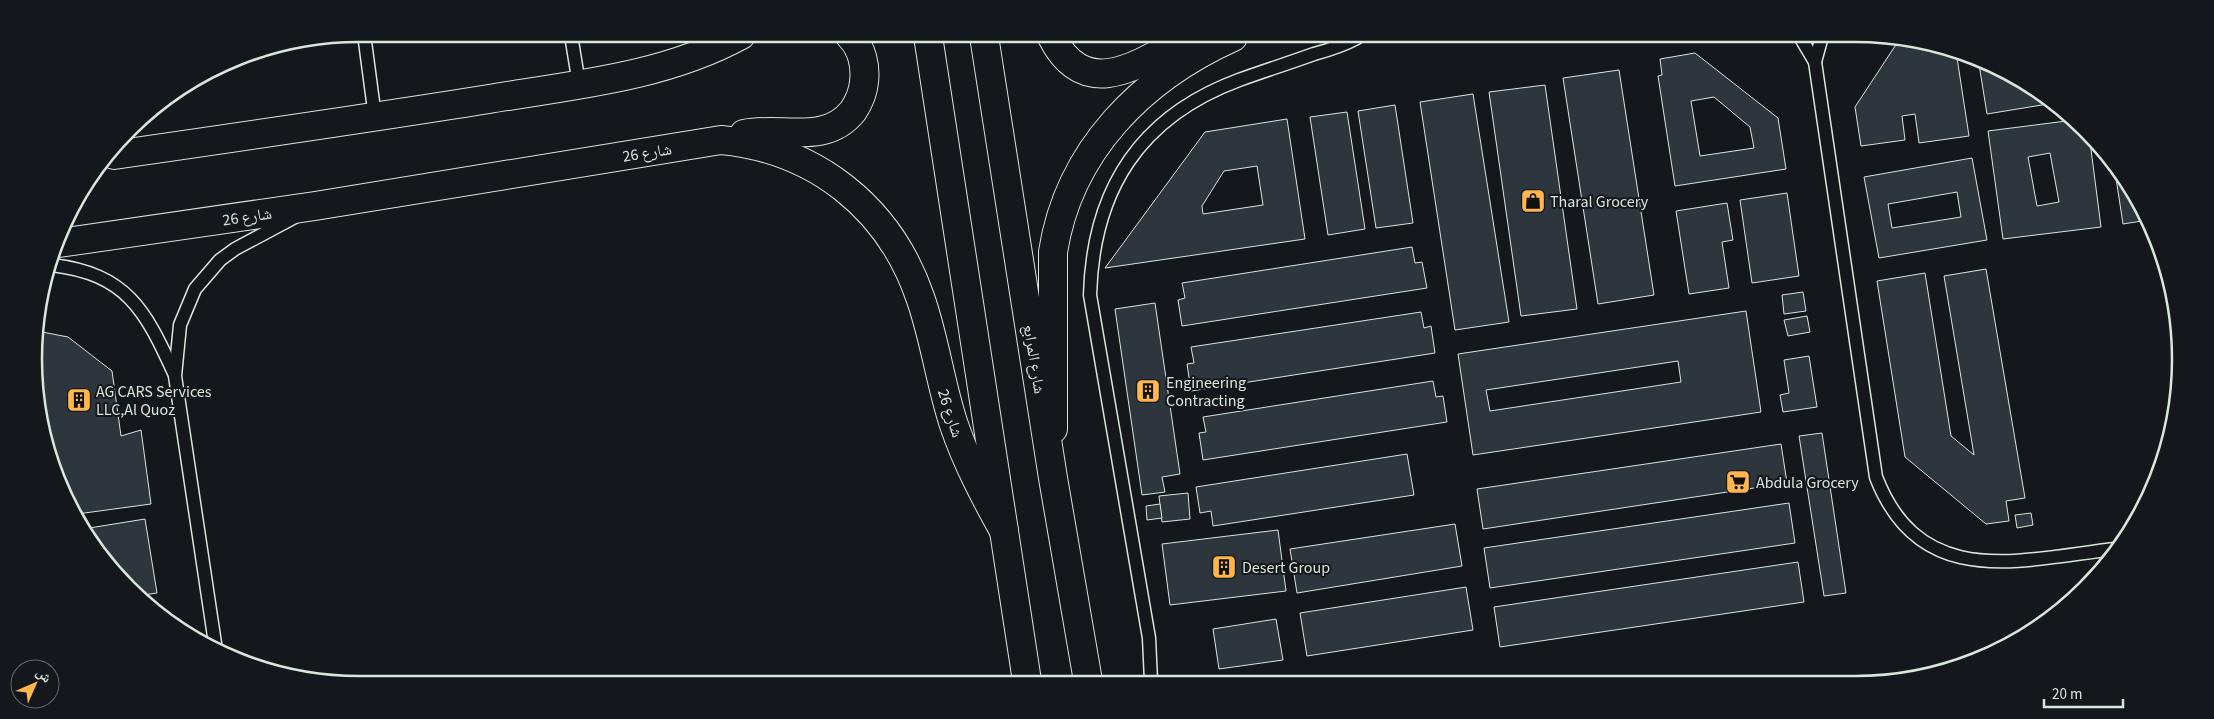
<svg xmlns="http://www.w3.org/2000/svg" width="2214" height="719" font-family="'Source Sans 3','Noto Naskh Arabic',sans-serif">
<style>
.building{fill:#2c363c;stroke:#d8e6dc;fill-rule:evenodd}
.lines{fill:none;stroke-linecap:round;stroke-linejoin:round}
.service-casing{stroke:#d8e6dc;stroke-width:15}
.tertiary-casing{stroke:#d8e6dc;stroke-width:30}
.secondary-casing{stroke:#d8e6dc;stroke-width:30}
.service{stroke:#14181c;stroke-width:12}
.tertiary{stroke:#14181c;stroke-width:28}
.secondary{stroke:#14181c;stroke-width:28}
.labels{text-anchor:middle;stroke-width:4;stroke-linejoin:round;paint-order:stroke}
.street-label{font-size:16px;fill:#d8e6dc;stroke:#14181c}
.poi-label{font-size:16px;fill:#d8e6dc;stroke:#14181c;text-anchor:start}
.rim{fill:none;stroke:#d8e6dc;stroke-width:2.5}
</style>
<rect width="100%" height="100%" fill="#14181c"/>
<g class="building">
<polygon points="1899,40 1918,40 1956,51 1969,136 1919,143 1915,114 1902,116 1905,140 1861,146 1855,107"/>
<path d="M1695 53 1778 118 1786 169 1675 186 1658 76 1662 75 1660 59ZM1714 97 1750 127 1754 148 1700 156 1691 101Z"/>
<polygon points="1978,58 2036,89 2054,103 1987,114"/>
<polygon points="1619,70 1654,295 1598,304 1563,78"/>
<polygon points="1545,85 1577,309 1521,316 1489,92"/>
<polygon points="1473,94 1509,322 1455,330 1420,102"/>
<polygon points="1395,105 1413,223 1376,228 1358,111"/>
<polygon points="1347,112 1365,229 1328,235 1310,117"/>
<path d="M1287 119 1305 239 1105 268 1205 132ZM1257 166 1263 205 1203 214 1202 206 1224 171Z"/>
<path d="M2074 120 2089 134 2101 227 2003 239 1988 131ZM2050 153 2059 202 2037 206 2028 157Z"/>
<path d="M1972 158 1987 240 1879 258 1864 177ZM1957 192 1961 217 1892 228 1888 204Z"/>
<polygon points="2114,165 2126,179 2148,220 2123,224"/>
<polygon points="1787,193 1799,276 1752,283 1740,200"/>
<polygon points="1727,203 1733,240 1722,242 1729,288 1689,294 1676,211"/>
<polygon points="1412,247 1415,263 1422,262 1427,288 1182,326 1178,300 1185,298 1182,283"/>
<polygon points="1986,269 2025,498 2006,501 2009,521 1986,524 1905,457 1877,281 1925,273 1951,436 1974,455 1944,276"/>
<polygon points="1803,292 1806,311 1784,314 1782,295"/>
<polygon points="1155,303 1180,474 1162,477 1165,492 1142,495 1115,309"/>
<path d="M1746 311 1761 412 1473 455 1458 354ZM1678 361 1681 382 1490 411 1486 390Z"/>
<polygon points="1421,312 1424,328 1431,326 1435,353 1191,391 1187,364 1194,363 1191,347"/>
<polygon points="1807,316 1810,332 1788,336 1784,320"/>
<polygon points="37,331 68,337 112,371 121,436 141,430 151,504 77,514 45,444"/>
<polygon points="1809,356 1817,407 1783,412 1780,395 1789,393 1784,360"/>
<polygon points="1433,381 1436,397 1443,396 1447,422 1203,460 1199,433 1206,432 1203,417"/>
<polygon points="1822,433 1846,593 1824,596 1799,436"/>
<polygon points="1781,444 1787,483 1483,529 1477,489"/>
<polygon points="1407,454 1414,495 1213,526 1211,511 1200,513 1196,487"/>
<polygon points="1188,493 1190,519 1162,522 1159,496"/>
<polygon points="1789,503 1795,543 1490,588 1484,548"/>
<polygon points="1160,504 1162,518 1147,520 1146,506"/>
<polygon points="2031,513 2033,525 2017,528 2015,515"/>
<polygon points="145,519 157,593 143,595 89,541 83,529"/>
<polygon points="1455,524 1462,566 1297,593 1290,549"/>
<polygon points="1278,530 1286,591 1170,605 1162,544"/>
<polygon points="1798,562 1804,602 1500,647 1494,607"/>
<polygon points="1466,587 1473,630 1307,656 1300,613"/>
<polygon points="1276,619 1283,660 1219,669 1213,629"/>
</g>
<g class="lines">
<defs>
<g id="service">
<polyline points="364,34 375,117"/>
<polyline points="571,35 579,84"/>
<path d="M1802 40 1815 62 1876 477C1920 591 2020 560 2115 549"/>
<polyline points="1815,62 1821,40"/>
<path d="M52 265C127 274 145 310 174 373"/>
<polyline points="216,650 175,376 180,325 195,289 220,260 235,249 295,217"/>
<path d="M1151 681 1149 638 1090 295C1093 190 1139 117 1239 80 1264 71 1289 63 1314 54 1329 50 1344 45 1357 38"/>
</g>
<g id="tertiary">
<path d="M1052 37C1086 104 1141 63 1188 37"/>
<path d="M1053 429V252C1069 150 1142 78 1233 37"/>
</g>
<g id="secondary">
<polyline points="928,36 1027,681"/>
<polyline points="984,36 1053,478 1088,681"/>
<path d="M744 134C782 126 825 146 853 111 859 102 863 93 864 82 866 66 862 48 850 36"/>
<path d="M114 155C239 137 364 119 489 99 574 85 664 77 741 35"/>
<path d="M59 243 315 206 721 140C815 149 889 207 920 297 935 339 940 383 954 425 967 463 985 497 1004 531"/>
</g>
</defs>
<use href="#service" class="service-casing"/>
<use href="#tertiary" class="tertiary-casing"/>
<use href="#secondary" class="secondary-casing"/>
<use href="#service" class="service"/>
<use href="#tertiary" class="tertiary"/>
<use href="#secondary" class="secondary"/>
</g>
<defs>
<symbol id="shop-square" viewBox="-11 -11 22 22"><rect x="-9" y="-9" width="18" height="18" rx="4" fill="#ffb74d" stroke="#14181c"/><path d="M-5-2.5h2.3a2.7 3.5 0 0 1 5.4 0H5L5.5 6h-11ZM-1.5-2.5h3a1.5 2.3 0 0 0-3 0Z" fill="#111"/></symbol>
<symbol id="building-square" viewBox="-11 -11 22 22"><rect x="-9" y="-9" width="18" height="18" rx="4" fill="#ffb74d" stroke="#14181c"/><path d="M-4-6H4V6H1V3H-1V6H-4ZM-2.5-4.3h1.7v1.8h-1.7ZM.8-4.3h1.7v1.8H.8ZM-2.5-1h1.7V.8h-1.7ZM.8-1h1.7V.8H.8Z" fill="#111"/></symbol>
<symbol id="supermarket-square" viewBox="-11 -11 22 22"><rect x="-9" y="-9" width="18" height="18" rx="4" fill="#ffb74d" stroke="#14181c"/><path d="M-6-5.5h2.5l.6 2H6L4.5 2H-2.5L-4.4-4H-6ZM-1.5 3.2a1.3 1.3 0 1 0 .1 0ZM3 3.2a1.3 1.3 0 1 0 .1 0Z" fill="#111"/></symbol>
</defs>
<g fill-rule="evenodd">
<use href="#shop-square" x="1519" y="187" width="28" height="28"/>
<use href="#building-square" x="1134" y="377" width="28" height="28"/>
<use href="#building-square" x="65" y="386" width="28" height="28"/>
<use href="#supermarket-square" x="1724" y="468" width="28" height="28"/>
<use href="#building-square" x="1210" y="553" width="28" height="28"/>
</g>
<g class="labels">
<g class="street-label">
<text transform="translate(647 152) rotate(-9)" y="6">شارع 26</text>
<text transform="translate(247 216) rotate(-8)" y="6">شارع 26</text>
<text transform="translate(1035 359) rotate(81)" y="6">شارع المرابع</text>
<text transform="translate(951 413) rotate(72)" y="6">شارع 26</text>
</g>
<g class="poi-label">
<text x="1550" y="207">Tharal Grocery</text>
<text x="1166" y="388">Engineering<tspan x="1166" dy="18">Contracting</tspan></text>
<text x="96" y="397">AG CARS Services<tspan x="96" dy="18">LLC,Al Quoz</tspan></text>
<text x="1756" y="488">Abdula Grocery</text>
<text x="1242" y="573">Desert Group</text>
</g>
</g>
<path d="M0 0H2214V719H0ZM359 42H1855A317 317 0 0 1 2172 359V359A317 317 0 0 1 1855 676H359A317 317 0 0 1 42 359V359A317 317 0 0 1 359 42Z" fill="#14181c" fill-rule="evenodd"/>
<path class="rim" d="M359 42H1855A317 317 0 0 1 2172 359V359A317 317 0 0 1 1855 676H359A317 317 0 0 1 42 359V359A317 317 0 0 1 359 42Z"/>
<g transform="translate(35 684) rotate(45)"><circle r="24" fill="#14181c" stroke="#626a69"/>
<path d="M0-4L9 19L0 12L-9 19Z" fill="#ffb74d"/>
<text y="-8" font-size="14" font-weight="bold" text-anchor="middle" fill="#d8e6dc">ش</text>
</g>
<path d="M2044 699v8h79v-8" fill="none" stroke="#d8e6dc" stroke-width="2.5"/>
<text x="2052" y="699" font-size="15" fill="#d8e6dc" stroke="#14181c" stroke-width="4" paint-order="stroke">20 m</text>
</svg>
